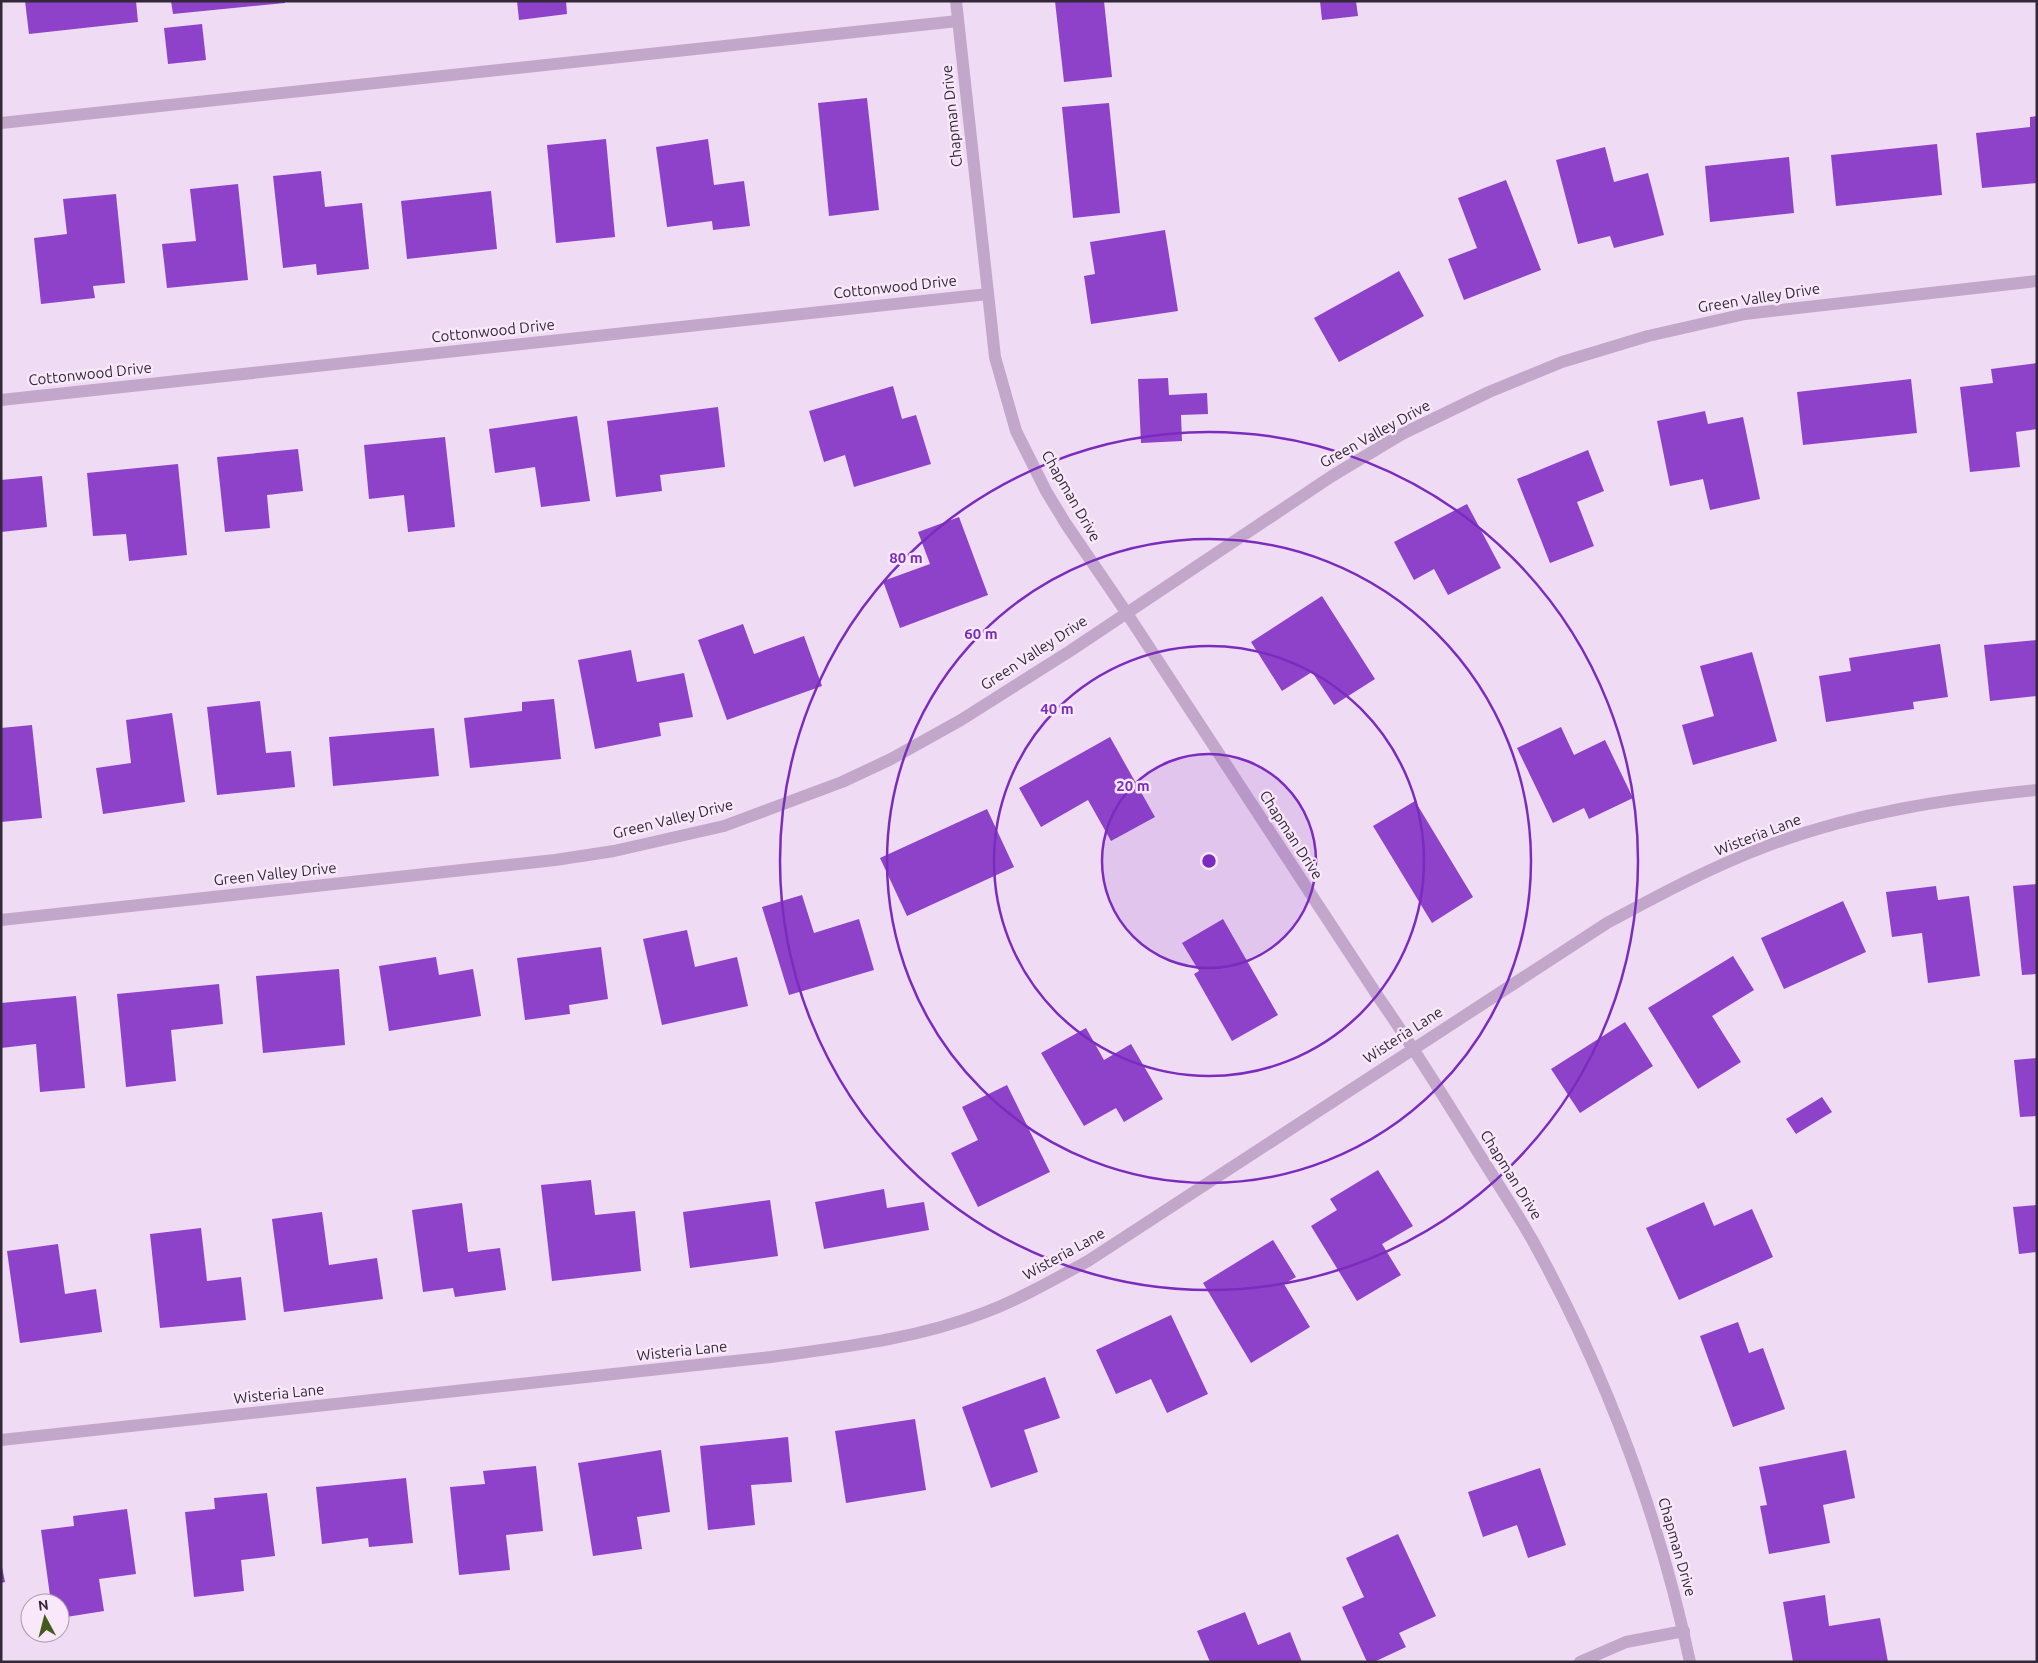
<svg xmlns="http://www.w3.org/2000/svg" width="2038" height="1663" font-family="Ubuntu,sans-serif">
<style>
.building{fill:#8e42ca}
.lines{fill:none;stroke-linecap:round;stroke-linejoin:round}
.service{stroke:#c3a7cb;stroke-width:12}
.minor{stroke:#c3a7cb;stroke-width:12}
.ring{fill:none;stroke:#7b2cbf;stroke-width:2.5}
.labels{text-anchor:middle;stroke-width:5;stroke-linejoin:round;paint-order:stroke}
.street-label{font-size:15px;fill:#322837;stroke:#f8e8fa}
.centre{fill:#7b2cbf;stroke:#f8e8fa;stroke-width:2.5}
.ring-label{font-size:15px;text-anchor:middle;font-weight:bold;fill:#7b2cbf;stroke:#f8e8fa;stroke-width:5;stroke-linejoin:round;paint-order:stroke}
</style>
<rect width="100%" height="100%" fill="#efdbf3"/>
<g class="building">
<polygon points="25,1 136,1 138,22 29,34"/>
<polygon points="171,1 285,1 285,3 173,14"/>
<polygon points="517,1 566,1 567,14 519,20"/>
<polygon points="1055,1 1104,1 1112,77 1064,82"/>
<polygon points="1320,1 1356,1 1358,16 1322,20"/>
<polygon points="202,24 206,60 168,64 164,28"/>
<polygon points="867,98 879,210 829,216 818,103"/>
<polygon points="1109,103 1120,213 1073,218 1062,107"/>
<polygon points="2037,116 2037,183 1982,188 1976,133 2030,127 2030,117"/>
<polygon points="606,139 615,237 556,243 547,145"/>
<polygon points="708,139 714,185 744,181 750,226 713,230 712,221 667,227 656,147"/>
<polygon points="1937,144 1942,195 1836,206 1831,155"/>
<polygon points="1605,147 1614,182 1648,173 1664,235 1614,248 1610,236 1578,244 1556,160"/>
<polygon points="1789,157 1794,213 1710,222 1705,166"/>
<polygon points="321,171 325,207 362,203 369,269 317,275 316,264 283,268 273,176"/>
<polygon points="1506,180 1541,270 1464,300 1448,259 1477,248 1458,198"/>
<polygon points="238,184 248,280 167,288 162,244 196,241 190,189"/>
<polygon points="491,191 497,249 407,259 401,201"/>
<polygon points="116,194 125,283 93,286 95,298 41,304 34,238 67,234 63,199"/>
<polygon points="1165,230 1178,311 1091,324 1084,276 1095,274 1090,242"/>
<polygon points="1399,271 1424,316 1339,362 1314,318"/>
<polygon points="2037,363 2037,429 2016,432 2020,467 1970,472 1960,387 1993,383 1991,369"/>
<polygon points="1168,378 1169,395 1207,393 1208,414 1181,415 1182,441 1141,443 1138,379"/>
<polygon points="1911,379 1917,433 1803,445 1797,392"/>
<polygon points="893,386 902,419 916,415 931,464 854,487 845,455 824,462 809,411"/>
<polygon points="718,407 725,467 660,475 662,491 616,497 607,421"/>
<polygon points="1705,411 1708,424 1743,417 1760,499 1710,510 1703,479 1670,486 1657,421"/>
<polygon points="577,416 590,501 541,507 535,467 495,473 489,429"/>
<polygon points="445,437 455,527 408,532 404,495 369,499 364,445"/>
<polygon points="298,449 303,491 267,495 270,528 225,532 217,457"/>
<polygon points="1588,450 1604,491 1577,502 1594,546 1550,563 1517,479"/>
<polygon points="178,464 187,555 129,561 126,534 93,536 87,473"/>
<polygon points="42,476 47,527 1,532 1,480"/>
<polygon points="1467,504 1501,568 1448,595 1434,569 1414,580 1394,542"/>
<polygon points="959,517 988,595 900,628 883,581 930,564 918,532"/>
<polygon points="1322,596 1375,679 1334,705 1312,672 1282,691 1251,642"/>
<polygon points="743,624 754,654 804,636 822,686 727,720 698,640"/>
<polygon points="2037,640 2037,696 1990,701 1984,645"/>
<polygon points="1940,644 1948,697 1913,702 1914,709 1826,722 1819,676 1851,671 1849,658"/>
<polygon points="631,650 637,682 684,673 693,717 659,723 661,736 595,749 578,660"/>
<polygon points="1752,652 1777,741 1693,765 1682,725 1714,716 1700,666"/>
<polygon points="554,699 561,759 470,768 464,718 522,711 522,702"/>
<polygon points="260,701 266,753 291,751 295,787 217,795 207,707"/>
<polygon points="172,713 185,802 103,814 96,768 131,763 126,720"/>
<polygon points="32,725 42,818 1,822 1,728"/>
<polygon points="1561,727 1574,755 1605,740 1633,798 1589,819 1584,808 1553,823 1517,748"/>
<polygon points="434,728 439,776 333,786 329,737"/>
<polygon points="1110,737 1155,817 1111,841 1088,800 1041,827 1019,788"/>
<polygon points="1415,801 1473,897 1432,923 1373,826"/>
<polygon points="987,809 1014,867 907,916 880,858"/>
<polygon points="2037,884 2037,974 2022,975 2013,886"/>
<polygon points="1936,886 1938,900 1969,896 1980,976 1928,983 1922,933 1892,937 1886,892"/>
<polygon points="802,895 814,933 859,919 874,970 789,995 762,907"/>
<polygon points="1843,901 1866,952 1784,989 1761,938"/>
<polygon points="1223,919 1278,1015 1232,1041 1194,974 1199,971 1182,943"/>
<polygon points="687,930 695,967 737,957 748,1006 662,1025 643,939"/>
<polygon points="601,947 608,999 569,1005 570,1014 525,1020 517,958"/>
<polygon points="1733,956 1754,990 1712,1016 1741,1062 1698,1089 1648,1008"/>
<polygon points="436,957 439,975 473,969 481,1016 389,1031 379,966"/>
<polygon points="339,969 345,1045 263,1053 256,976"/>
<polygon points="219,984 223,1024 171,1030 176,1081 126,1087 117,994"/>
<polygon points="76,996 85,1088 40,1092 36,1044 1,1048 1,1003"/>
<polygon points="1625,1022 1653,1066 1580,1113 1551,1069"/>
<polygon points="1086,1028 1104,1060 1131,1044 1163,1099 1124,1122 1116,1108 1084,1126 1041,1053"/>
<polygon points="2037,1058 2037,1116 2020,1117 2014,1060"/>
<polygon points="1007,1085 1050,1172 978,1207 951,1153 978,1140 962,1107"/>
<polygon points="1822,1097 1832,1112 1796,1134 1786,1119"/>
<polygon points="1378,1170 1413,1226 1382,1244 1401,1275 1357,1301 1311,1226 1337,1210 1330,1199"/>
<polygon points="591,1180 595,1215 635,1211 641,1271 552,1281 541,1185"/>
<polygon points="884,1189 887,1208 924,1202 929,1230 824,1249 815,1202"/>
<polygon points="770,1200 778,1256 690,1268 683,1212"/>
<polygon points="1704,1202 1714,1226 1752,1209 1773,1257 1679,1300 1646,1228"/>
<polygon points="462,1203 468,1252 500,1248 506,1290 455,1297 453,1288 423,1292 412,1210"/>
<polygon points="2037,1205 2037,1252 2019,1254 2013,1207"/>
<polygon points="322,1212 329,1265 377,1258 383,1299 284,1312 272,1219"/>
<polygon points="201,1228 207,1281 241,1277 246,1320 160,1328 150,1234"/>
<polygon points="1273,1240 1296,1277 1284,1284 1310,1327 1251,1363 1203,1283"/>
<polygon points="58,1244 65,1294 96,1289 102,1332 20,1343 7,1251"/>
<polygon points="1171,1315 1208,1394 1167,1413 1151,1379 1116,1394 1096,1350"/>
<polygon points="1738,1322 1749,1353 1763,1348 1785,1409 1733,1427 1700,1336"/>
<polygon points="1045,1377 1060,1418 1024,1430 1038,1472 991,1488 962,1407"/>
<polygon points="915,1419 926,1490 846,1503 835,1431"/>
<polygon points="788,1437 792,1482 751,1485 755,1525 708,1530 700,1446"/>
<polygon points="661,1450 670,1512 637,1517 642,1549 593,1556 578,1463"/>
<polygon points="1846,1450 1855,1498 1823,1505 1830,1543 1769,1554 1760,1506 1767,1505 1759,1467"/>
<polygon points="536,1466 543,1531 506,1535 510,1570 459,1575 450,1487 485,1484 483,1471"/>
<polygon points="1540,1468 1566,1545 1528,1558 1517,1525 1483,1537 1468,1492"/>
<polygon points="406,1478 413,1543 369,1547 368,1538 322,1544 316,1487"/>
<polygon points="267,1493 275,1556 241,1560 244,1591 194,1597 185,1512 215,1509 214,1498"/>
<polygon points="127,1509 136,1574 99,1579 104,1611 60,1618 60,1603 51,1603 41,1530 74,1526 73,1516"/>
<polygon points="1398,1534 1436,1616 1399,1633 1406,1647 1374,1662 1367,1662 1342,1607 1364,1597 1346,1558"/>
<polygon points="1,1562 5,1582 1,1583"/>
<polygon points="1825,1595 1829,1626 1880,1618 1888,1662 1793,1662 1783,1602"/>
<polygon points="1245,1612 1258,1645 1290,1632 1302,1662 1210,1662 1197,1631"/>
</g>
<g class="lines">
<polyline class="service" points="1,123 958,21"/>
<g class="minor">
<path d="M956 1 995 357 1016 431 1046 491 1066 524 1126 612 1379 998C1412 1045 1442 1094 1473 1144 1493 1177 1515 1209 1534 1243 1606 1374 1659 1516 1690 1662"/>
<polyline points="1,400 988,294"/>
<polyline points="1,920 555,860 614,851 724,826 842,782 891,759 961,720 1070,651 1332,476 1402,434 1489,392 1562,362 1648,336 1745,314 2037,281"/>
<path d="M1 1440 771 1357C844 1347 917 1339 986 1312 1022 1298 1055 1279 1088 1261L1607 923C1659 895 1711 867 1767 846 1853 813 1946 799 2037 790"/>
<polyline points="1580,1662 1626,1642 1684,1631"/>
</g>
</g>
<circle cx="1209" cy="861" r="107" fill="#7b2cbf" fill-opacity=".12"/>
<g class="ring">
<circle cx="1209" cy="861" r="107"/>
<circle cx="1209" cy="861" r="215"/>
<circle cx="1209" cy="861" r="322"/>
<circle cx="1209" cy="861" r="429"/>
</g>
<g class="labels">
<g class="street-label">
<text transform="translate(952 116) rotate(-96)" y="5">Chapman Drive</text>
<text transform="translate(895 287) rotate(-6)" y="5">Cottonwood Drive</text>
<text transform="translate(1759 298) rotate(-9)" y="5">Green Valley Drive</text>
<text transform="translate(493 331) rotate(-6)" y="5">Cottonwood Drive</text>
<text transform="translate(90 374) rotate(-6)" y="5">Cottonwood Drive</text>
<text transform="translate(1375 434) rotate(-29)" y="5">Green Valley Drive</text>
<text transform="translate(1071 496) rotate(60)" y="5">Chapman Drive</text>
<text transform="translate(1034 653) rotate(-33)" y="5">Green Valley Drive</text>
<text transform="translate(673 819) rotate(-14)" y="5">Green Valley Drive</text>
<text transform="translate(1291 835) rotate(57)" y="5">Chapman Drive</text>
<text transform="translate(1758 835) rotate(-21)" y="5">Wisteria Lane</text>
<text transform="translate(275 874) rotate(-6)" y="5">Green Valley Drive</text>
<text transform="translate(1403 1035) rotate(-33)" y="5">Wisteria Lane</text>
<text transform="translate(1511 1175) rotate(58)" y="5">Chapman Drive</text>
<text transform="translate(1064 1254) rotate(-29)" y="5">Wisteria Lane</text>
<text transform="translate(682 1351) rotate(-6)" y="5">Wisteria Lane</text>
<text transform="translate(279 1394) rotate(-6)" y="5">Wisteria Lane</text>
<text transform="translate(1677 1547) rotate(74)" y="5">Chapman Drive</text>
</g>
</g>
<circle cx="1209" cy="861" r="8" class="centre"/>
<g class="ring-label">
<text x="906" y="563">80 m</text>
<text x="981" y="639">60 m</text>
<text x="1057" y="714">40 m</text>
<text x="1133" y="791">20 m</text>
</g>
<rect width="2038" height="1663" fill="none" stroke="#322837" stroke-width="5"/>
<g transform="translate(45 1618) rotate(353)"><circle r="24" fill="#f8e8fa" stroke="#a99bac"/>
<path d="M0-4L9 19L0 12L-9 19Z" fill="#435b1c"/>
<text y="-8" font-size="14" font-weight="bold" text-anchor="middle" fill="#322837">N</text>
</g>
</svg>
